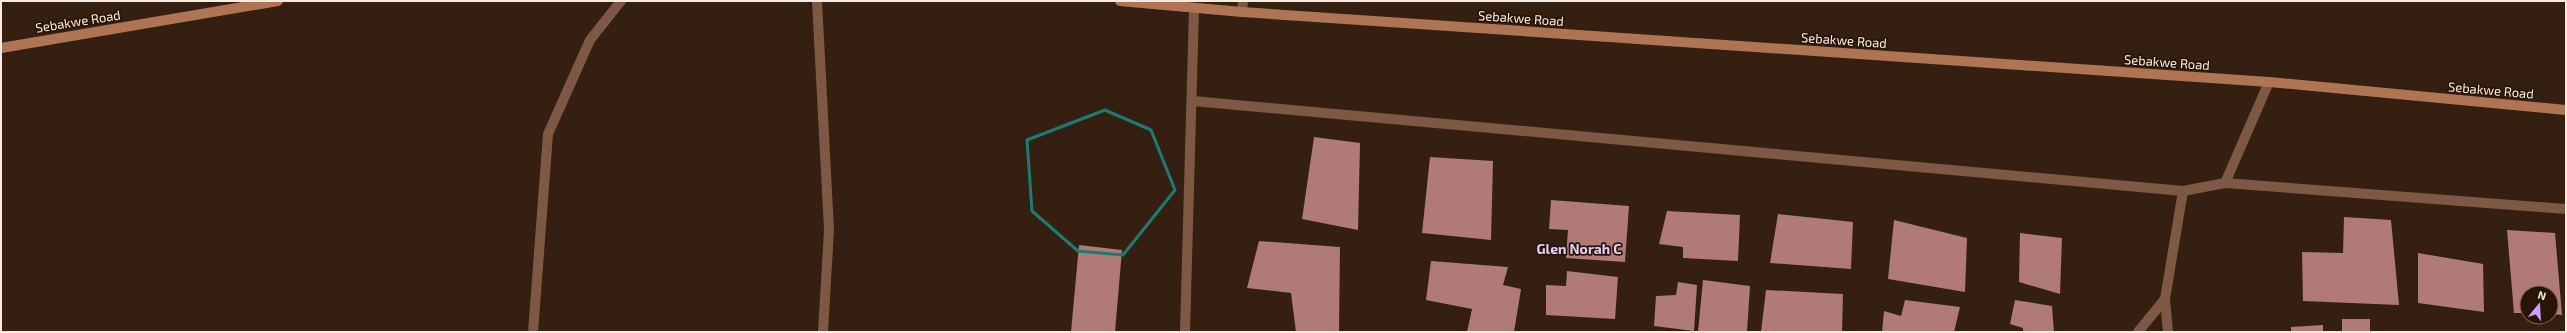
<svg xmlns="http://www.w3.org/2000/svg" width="2567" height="333" font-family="'Exo 2',sans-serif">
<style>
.building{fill:#b07b76}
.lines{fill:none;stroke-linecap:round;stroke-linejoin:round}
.street{stroke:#7d5844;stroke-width:10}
.secondary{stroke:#af7454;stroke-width:10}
.marked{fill:none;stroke:#1b7c74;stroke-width:3;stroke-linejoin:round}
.labels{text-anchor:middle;stroke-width:3.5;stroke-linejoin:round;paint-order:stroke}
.street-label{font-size:13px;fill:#f9eae2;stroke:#291508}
.neighbourhood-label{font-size:14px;font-weight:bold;fill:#e1cdf6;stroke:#291508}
</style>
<rect width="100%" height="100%" fill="#341f11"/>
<g class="building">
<polygon points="1314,137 1360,143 1358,230 1302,219"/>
<polygon points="1430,157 1493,161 1491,240 1422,233"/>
<polygon points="1551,200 1629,206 1625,262 1566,258 1568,230 1549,229"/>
<polygon points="1667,211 1740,215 1738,261 1683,258 1683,247 1659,244"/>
<polygon points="1778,214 1853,222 1851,269 1770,263"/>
<polygon points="2344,217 2391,220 2399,305 2303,301 2302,252 2343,253"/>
<polygon points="1894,220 1967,238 1965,292 1888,279"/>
<polygon points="2507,230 2555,233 2562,315 2551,314 2551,293 2527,293 2527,313 2514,313"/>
<polygon points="2020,233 2062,238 2060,294 2019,282"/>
<polygon points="1259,241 1340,247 1339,332 1296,332 1291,293 1247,288"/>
<polygon points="1079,245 1122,250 1115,332 1071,332"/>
<polygon points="2418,253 2483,264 2484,312 2418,303"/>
<polygon points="1431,261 1508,267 1503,285 1521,289 1514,332 1467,332 1472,309 1426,300"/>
<polygon points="1567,271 1618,277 1615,319 1546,315 1546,285 1566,286"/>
<polygon points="1703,280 1750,286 1747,332 1698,332"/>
<polygon points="1678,282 1697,285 1694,331 1654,326 1656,296 1676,295"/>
<polygon points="1766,290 1843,294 1842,332 1761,332"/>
<polygon points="1905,300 1960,307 1954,332 1882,332 1884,311 1901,316"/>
<polygon points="2015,300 2052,306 2054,332 2023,332 2023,328 2010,324"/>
<rect x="2342" y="319" width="28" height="13"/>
<polygon points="2323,325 2323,332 2291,332 2291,327"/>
</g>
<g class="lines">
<g class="street">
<polyline points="817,1 829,230 823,332"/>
<polyline points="1242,12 1243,1"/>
<polyline points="1193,101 2183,191 2225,183 2566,209"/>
<polyline points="2225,183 2269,82"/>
<polyline points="533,332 548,134 590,40 621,1"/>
<polyline points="1185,332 1194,8"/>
<polyline points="2138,332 2165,299"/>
<polyline points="2168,332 2165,299 2183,191"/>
</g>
<g class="secondary">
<polyline points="1120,1 1242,12 2269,82 2566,110"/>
<polyline points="1,48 278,1"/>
</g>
</g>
<path class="marked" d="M1105 110 1151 130 1175 190 1123 255 1078 251 1032 211 1027 140Z"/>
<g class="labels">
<g class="street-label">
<text transform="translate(1521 18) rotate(4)" y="5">Sebakwe Road</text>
<text transform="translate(78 21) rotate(-9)" y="5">Sebakwe Road</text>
<text transform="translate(1844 40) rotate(4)" y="5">Sebakwe Road</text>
<text transform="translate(2167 62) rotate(4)" y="5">Sebakwe Road</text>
<text transform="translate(2491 90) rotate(5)" y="5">Sebakwe Road</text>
</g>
<g class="neighbourhood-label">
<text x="1579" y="254">Glen Norah C</text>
</g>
</g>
<rect width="2567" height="333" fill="none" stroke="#f9eae2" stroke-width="4"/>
<g transform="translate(2539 305) rotate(18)"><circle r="19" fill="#291508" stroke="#7c6a5f"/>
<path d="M0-3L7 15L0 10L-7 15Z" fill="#d09dff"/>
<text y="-6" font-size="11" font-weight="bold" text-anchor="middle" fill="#f9eae2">N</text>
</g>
</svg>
